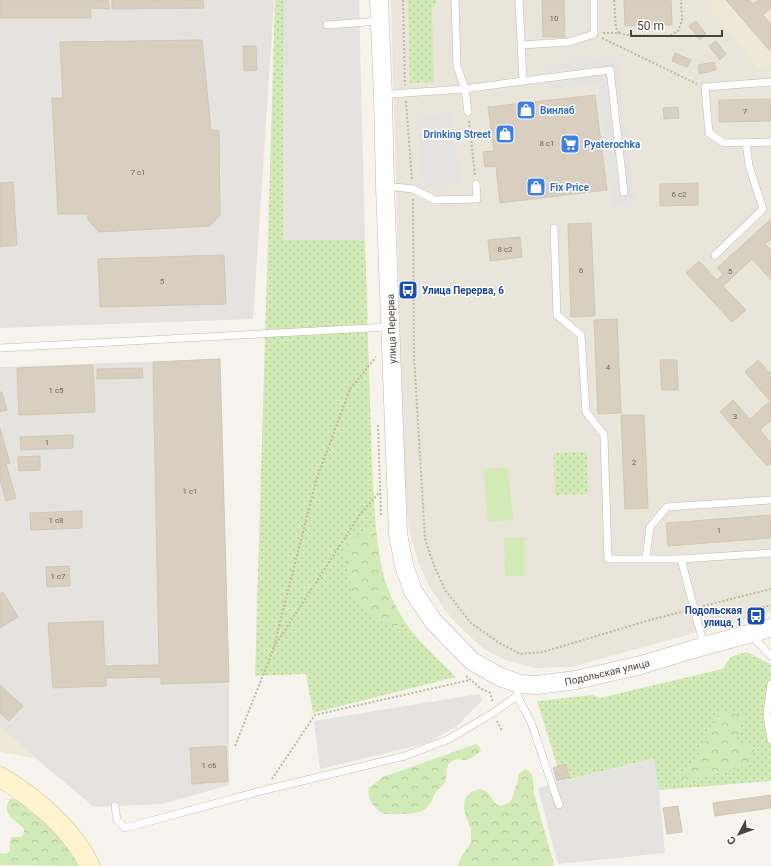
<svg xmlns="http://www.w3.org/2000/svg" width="771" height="866" font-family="Roboto,sans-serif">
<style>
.residential{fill:#eae5da}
.industrial{fill:#e6e2dd}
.education{fill:#efe8d6}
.green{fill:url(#green-dots)}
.forest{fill:url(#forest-crowns)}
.pitch{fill:#d2eab5}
.parking{fill:#e5e3e0}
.building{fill:#d8cfc1;stroke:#d3c7b4}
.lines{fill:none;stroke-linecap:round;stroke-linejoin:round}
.service-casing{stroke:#c2bbae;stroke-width:8}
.tertiary-casing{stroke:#c2bbae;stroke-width:19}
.secondary-casing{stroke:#d6c79b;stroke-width:21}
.path{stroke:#c4b79f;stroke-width:2;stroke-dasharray:2 2;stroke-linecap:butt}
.service{stroke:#fff;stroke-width:7}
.tertiary{stroke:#fff;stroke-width:18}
.secondary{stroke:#fff3cd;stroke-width:20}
.labels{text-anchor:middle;stroke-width:3;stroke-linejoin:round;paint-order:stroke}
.number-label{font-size:8px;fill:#6e675b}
.shop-label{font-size:10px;font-weight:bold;fill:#366cbe;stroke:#fff;text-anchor:start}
.transit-label{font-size:10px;font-weight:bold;fill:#164399;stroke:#fff;text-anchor:start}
.street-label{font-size:10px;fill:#4b4439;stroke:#fff}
</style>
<defs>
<pattern id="green-dots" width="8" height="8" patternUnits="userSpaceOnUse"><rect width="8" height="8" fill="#d2eab5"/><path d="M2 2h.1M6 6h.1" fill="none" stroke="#b6ca9c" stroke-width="1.8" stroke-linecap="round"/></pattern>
<pattern id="forest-crowns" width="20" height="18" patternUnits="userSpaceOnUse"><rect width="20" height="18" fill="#d2eab5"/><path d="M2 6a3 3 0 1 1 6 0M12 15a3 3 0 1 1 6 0" fill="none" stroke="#b6ca9c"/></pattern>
</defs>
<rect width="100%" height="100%" fill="#f6f3ec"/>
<polygon class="residential" points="391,0 771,0 771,612 571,667 535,668 505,660 484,649 464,631 446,612 429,586 418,562 409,530 404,488"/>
<g class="industrial">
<polygon points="0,0 274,0 253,319 0,328"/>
<polygon points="220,359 229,682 229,785 162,804 94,807 0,728 0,367"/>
</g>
<g class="education">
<polygon points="706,0 771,0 771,67 758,68 709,8"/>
<polygon points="0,728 35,758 0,752"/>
</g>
<g class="green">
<path d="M275 0H284L283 239 365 240C367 304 369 369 371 433 372 461 373 488 375 515 377 544 380 574 393 601 406 631 433 654 456 677L313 713 306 674 255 676Z"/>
<polygon points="408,0 437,0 438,2 432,8 434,82 410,83"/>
<polygon points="587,452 588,494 555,495 554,453"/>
<polygon points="746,652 755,656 771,665 771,781 659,790 653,759 562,781 537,701 593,695 600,698 722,669 731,657"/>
</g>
<g class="forest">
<polygon points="369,527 376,530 382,573 392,600 403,619 392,631 353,596 346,566 345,544"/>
<polygon points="721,709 744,717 735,742 755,748 747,765 681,783 675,776 695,761"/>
<path d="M476 744 479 746 481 751C476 755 472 759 465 760 460 760 455 758 451 762 445 766 447 772 446 779 445 785 439 788 435 793 433 797 432 801 430 804 422 815 411 813 400 814 391 814 383 816 377 809 371 803 367 797 369 788L383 777Z"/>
<polygon points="525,769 529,771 532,775 533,779 534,794 553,861 553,866 458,866 461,857 469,846 471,842 471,829 466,817 464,808 465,799 471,792 479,789 483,790 488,793 496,804 500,806 509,803 512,799 518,780 518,775"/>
<path d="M10 799H14L22 804 32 813 40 818 65 843 69 852 80 866 0 865V853L6 854 10 851V841L12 837H21L24 833C24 830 25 829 22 827 15 819 0 814 10 799Z"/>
</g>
<g class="pitch">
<polygon points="508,467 513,520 488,522 483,469"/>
<polygon points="525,537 525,576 505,576 504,538"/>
</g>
<g class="parking">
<polygon points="284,0 359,0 365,240 283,240"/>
<polygon points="617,56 635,204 612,206 597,84 547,90 544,65"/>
<polygon points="452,112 460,185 424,188 416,116"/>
<polygon points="479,694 483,700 457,726 427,743 320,769 314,721"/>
<polygon points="654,759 659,790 665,853 558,864 538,788 562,781"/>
</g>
<g class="building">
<polygon points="0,0 108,0 109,9 91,8 91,18 0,18"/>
<polygon points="112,0 203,0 204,8 112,9"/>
<polygon points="542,0 564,0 565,37 543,37"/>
<polygon points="624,0 671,0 672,25 625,26"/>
<polygon points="726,0 750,0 753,4 758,0 771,0 771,8 763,15 771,24 771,51 770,51"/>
<polygon points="696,21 706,34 700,40 689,26"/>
<polygon points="202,40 211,130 219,130 220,215 210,226 99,232 88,220 88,214 58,214 52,98 63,98 60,42"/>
<polygon points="716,41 726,54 720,60 709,46"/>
<polygon points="243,46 256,46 257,70 244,71"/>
<polygon points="675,53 691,60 687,67 672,61"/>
<polygon points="714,62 716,70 699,74 698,65"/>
<polygon points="595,95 607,190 500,203 496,166 485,167 483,152 494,151 488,107"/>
<polygon points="771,99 771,121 719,122 719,100"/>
<polygon points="678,107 679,118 664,119 663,108"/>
<polygon points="13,182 17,245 0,247 0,183"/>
<polygon points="698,183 698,205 660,206 660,184"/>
<polygon points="771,219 771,239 765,244 771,250 771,280 752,259 723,286 746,310 732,322 686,273 699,261 717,280 723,274 717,268"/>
<polygon points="591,223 595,316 571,317 568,224"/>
<polygon points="520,237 522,257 490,261 488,240"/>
<polygon points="224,255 226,304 100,307 98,259"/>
<polygon points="617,319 621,413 598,414 594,320"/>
<polygon points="220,359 229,682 161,684 161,677 106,678 106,686 53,688 48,623 103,621 105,666 159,665 153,362"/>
<polygon points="660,360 677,360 678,390 662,390"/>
<polygon points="758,360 771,374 771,420 760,430 771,443 771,463 767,466 720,412 733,400 750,419 770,401 745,372"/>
<polygon points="93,365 95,412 19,415 17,368"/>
<polygon points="142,368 143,378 97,379 97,369"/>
<polygon points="0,392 2,392 7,410 0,412"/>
<polygon points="621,415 644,415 648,508 625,509"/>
<polygon points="0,428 10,463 0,466"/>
<polygon points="73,435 73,448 21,450 20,437"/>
<polygon points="40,456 40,470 19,471 18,457"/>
<polygon points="6,464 16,498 6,501 0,481 0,466"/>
<polygon points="82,511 82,528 31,530 30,513"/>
<polygon points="771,515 771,538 668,546 666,523"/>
<polygon points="69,566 70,586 47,587 46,567"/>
<polygon points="3,592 18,617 0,628 0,594"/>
<polygon points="0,685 23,706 9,721 0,713"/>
<polygon points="226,746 228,781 192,784 190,748"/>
<polygon points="565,764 569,777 557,781 553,768"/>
<polygon points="771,795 771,808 715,816 713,803"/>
<polygon points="678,806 682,832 667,834 663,808"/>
</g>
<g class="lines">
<defs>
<g id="service">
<polyline points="455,0 457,66 465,89 468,112"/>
<polyline points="327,25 380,21"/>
<polyline points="521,45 569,42 594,34 594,0"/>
<polyline points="523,81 610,70 624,192"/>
<polyline points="771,82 705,87 709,133 724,143 771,142"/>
<polyline points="383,95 405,93 465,89 523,81 519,0"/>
<polyline points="385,186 413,189 435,200 477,199 476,184"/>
<polyline points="554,228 557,315 581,335 586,412 604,435 608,559 681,559 704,646"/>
<polyline points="715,255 763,209 749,166 746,142"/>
<polyline points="0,348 389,327"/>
<polyline points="646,558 650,527 667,507 771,500"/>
<polyline points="681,559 771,553"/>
<polyline points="750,634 771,656"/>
<polyline points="771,684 767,714 771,740"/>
<polyline points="517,696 531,722 559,805"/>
<polyline points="115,806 117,820 125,828 265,790 405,756 449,739 493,713 517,696 520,684"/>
</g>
<polyline id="tertiary" points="379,0 383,96 385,186 398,534 404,565 413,591 433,621 472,661 500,677 520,684 537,685 576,680 641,665 704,646 771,628"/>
<path id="secondary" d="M0 777C34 797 73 830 90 866"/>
</defs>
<use href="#service" class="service-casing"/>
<use href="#tertiary" class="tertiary-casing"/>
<use href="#secondary" class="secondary-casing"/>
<g class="path">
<polyline points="403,0 405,85"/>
<polyline points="614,0 616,28 619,33"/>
<polyline points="603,33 619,33 626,35 670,36 678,31 682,21 681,0"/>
<polyline points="602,38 697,84"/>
<polyline points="406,101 412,181"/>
<polyline points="469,121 475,175"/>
<polyline points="413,199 414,356 425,539 433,563 445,590 471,623 498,642 520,654 543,652 650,620 685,611"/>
<polyline points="378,425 381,517"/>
<polyline points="703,606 771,589"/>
<polyline points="747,611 771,605"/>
<polyline points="274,647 361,513 380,492"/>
<polyline points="466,676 480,688 490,693 493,702"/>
<polyline points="497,721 502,731"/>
<polyline points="235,746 273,650 316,481 350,389 376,357"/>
<polyline points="272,779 315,715 470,680"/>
</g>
<use href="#service" class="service"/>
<use href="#tertiary" class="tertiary"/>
<use href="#secondary" class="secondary"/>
</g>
<defs>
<symbol id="shop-square" viewBox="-11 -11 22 22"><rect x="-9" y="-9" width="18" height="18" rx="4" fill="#3f7fe0" stroke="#fff"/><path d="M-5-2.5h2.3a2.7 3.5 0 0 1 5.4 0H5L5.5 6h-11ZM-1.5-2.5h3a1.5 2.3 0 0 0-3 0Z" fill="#fff"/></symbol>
<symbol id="supermarket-square" viewBox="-11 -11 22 22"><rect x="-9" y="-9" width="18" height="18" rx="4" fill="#3f7fe0" stroke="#fff"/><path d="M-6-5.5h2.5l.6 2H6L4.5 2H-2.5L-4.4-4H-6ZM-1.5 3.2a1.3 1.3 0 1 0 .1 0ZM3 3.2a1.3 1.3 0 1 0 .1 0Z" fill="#fff"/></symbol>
<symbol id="bus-square" viewBox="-11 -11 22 22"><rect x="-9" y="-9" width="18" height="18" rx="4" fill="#1a4fb4" stroke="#fff"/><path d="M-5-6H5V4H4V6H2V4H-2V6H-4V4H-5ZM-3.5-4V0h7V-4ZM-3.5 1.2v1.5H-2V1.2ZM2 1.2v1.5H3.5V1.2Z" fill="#fff"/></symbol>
</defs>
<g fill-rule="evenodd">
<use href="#shop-square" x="515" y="99" width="22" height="22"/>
<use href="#shop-square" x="494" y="123" width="22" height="22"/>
<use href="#supermarket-square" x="559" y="133" width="22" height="22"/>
<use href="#shop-square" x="525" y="176" width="22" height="22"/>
<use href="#bus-square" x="397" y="279" width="22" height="22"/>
<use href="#bus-square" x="745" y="605" width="22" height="22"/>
</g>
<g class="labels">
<g class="number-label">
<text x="554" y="21">10</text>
<text x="745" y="114">7</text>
<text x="547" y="146">8 с1</text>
<text x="138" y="175">7 с1</text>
<text x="679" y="197">6 с2</text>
<text x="505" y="252">8 с2</text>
<text x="581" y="273">6</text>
<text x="730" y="274">5</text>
<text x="162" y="284">5</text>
<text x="608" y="370">4</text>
<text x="56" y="393">1 с5</text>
<text x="735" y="419">3</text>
<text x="47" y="445">1</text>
<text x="634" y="465">2</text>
<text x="190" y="494">1 с1</text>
<text x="56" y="523">1 с8</text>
<text x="719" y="533">1</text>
<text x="58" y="579">1 с7</text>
<text x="209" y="768">1 с6</text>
</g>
<g class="shop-label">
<text x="540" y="114">Винлаб</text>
<text x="491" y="138" text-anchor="end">Drinking Street</text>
<text x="584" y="148">Pyaterochka</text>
<text x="550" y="191">Fix Price</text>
</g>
<g class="transit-label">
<text x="422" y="294">Улица Перерва, 6</text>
<text x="742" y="614" text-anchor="end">Подольская<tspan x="742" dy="12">улица, 1</tspan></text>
</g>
<g class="street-label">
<text transform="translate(391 329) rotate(-92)" y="4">улица Перерва</text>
<text transform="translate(607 672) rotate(-13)" y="4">Подольская улица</text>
</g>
</g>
<g transform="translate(739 834) rotate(229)" stroke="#ffffff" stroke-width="3" paint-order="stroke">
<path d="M0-3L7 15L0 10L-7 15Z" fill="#4b4439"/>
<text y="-6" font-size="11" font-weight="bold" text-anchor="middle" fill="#4b4439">С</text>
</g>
<path d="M631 30v6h91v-6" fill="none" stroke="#4b4439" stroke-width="2"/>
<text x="637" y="30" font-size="12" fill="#4b4439" stroke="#ffffff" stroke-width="3" paint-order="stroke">50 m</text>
</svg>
